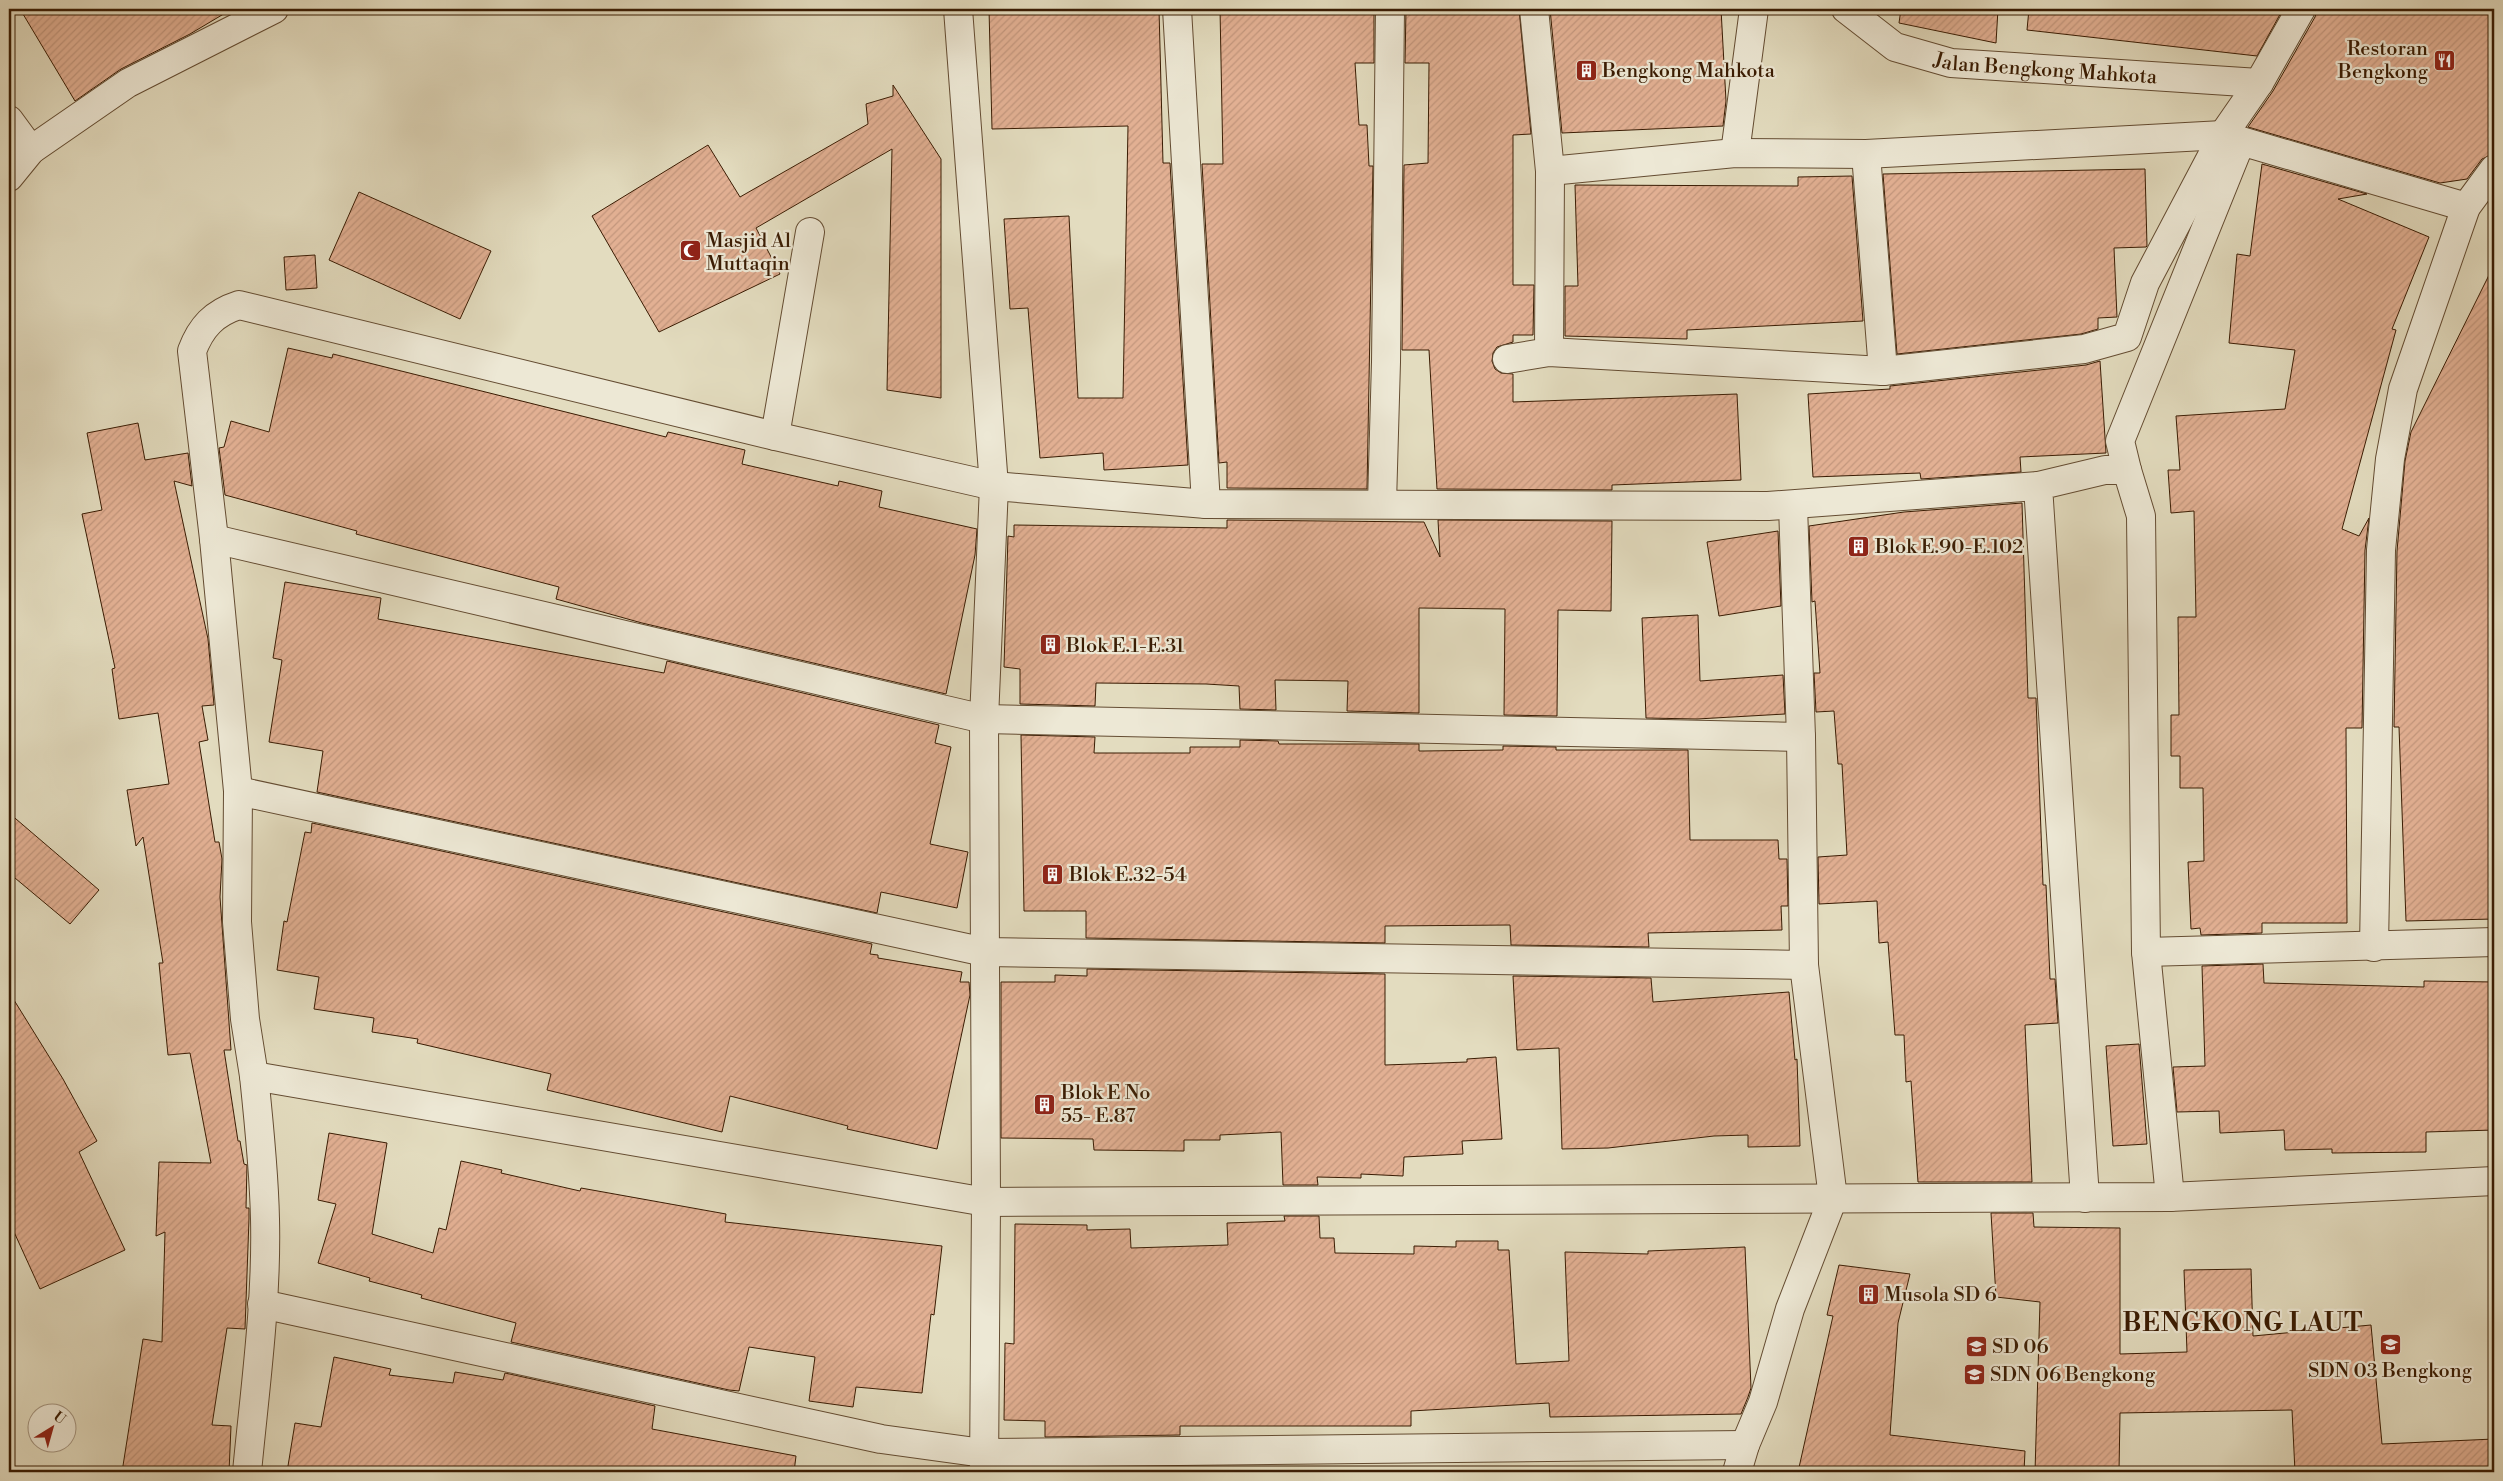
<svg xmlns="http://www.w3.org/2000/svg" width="2503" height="1481" font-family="'Libre Bodoni',serif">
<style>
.building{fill:url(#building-hatch);stroke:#3a1c03}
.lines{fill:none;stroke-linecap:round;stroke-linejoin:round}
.minor-casing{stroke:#644c32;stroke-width:30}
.minor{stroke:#ede8d5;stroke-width:28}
.labels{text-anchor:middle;stroke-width:4.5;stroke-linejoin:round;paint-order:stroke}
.poi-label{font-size:20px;fill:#3a1c03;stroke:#ede8d5;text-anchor:start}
.street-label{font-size:20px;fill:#3a1c03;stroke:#ede8d5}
.district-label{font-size:25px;font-weight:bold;letter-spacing:1px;fill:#3a1c03;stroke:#ede8d5}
</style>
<defs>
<pattern id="building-hatch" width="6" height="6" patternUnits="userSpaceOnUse" patternTransform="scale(1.25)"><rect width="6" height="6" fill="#e2b093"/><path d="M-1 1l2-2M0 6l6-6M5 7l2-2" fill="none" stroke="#c3977d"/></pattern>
</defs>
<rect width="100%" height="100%" fill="#e3dcbf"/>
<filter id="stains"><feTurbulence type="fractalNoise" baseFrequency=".004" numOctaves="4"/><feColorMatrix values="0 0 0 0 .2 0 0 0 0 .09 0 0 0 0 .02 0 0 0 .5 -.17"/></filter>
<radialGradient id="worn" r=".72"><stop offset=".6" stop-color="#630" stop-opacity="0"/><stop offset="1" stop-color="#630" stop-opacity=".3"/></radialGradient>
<g class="building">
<polygon points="20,9 232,9 190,34 121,69 75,101"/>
<polygon points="989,9 1159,9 1163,163 1170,163 1188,465 1104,470 1103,453 1040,458 1028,308 1010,309 1004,219 1069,216 1078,398 1123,398 1128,126 992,129"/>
<polygon points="1220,9 1374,9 1374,63 1355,63 1359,125 1367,125 1369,166 1373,166 1367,489 1227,488 1227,462 1219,463 1202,164 1223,164"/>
<polygon points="1406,9 1519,9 1531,134 1513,135 1513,285 1534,285 1533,335 1513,335 1513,342 1497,347 1493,353 1492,361 1495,369 1501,373 1513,374 1513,402 1737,394 1741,480 1612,485 1612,490 1437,489 1429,350 1402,350 1404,165 1428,163 1429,63 1405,63"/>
<polygon points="1550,9 1721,9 1726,101 1723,126 1562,133"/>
<polygon points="1901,9 1998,9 1996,43 1899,23"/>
<polygon points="2029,9 2283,9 2257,56 2027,30"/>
<polygon points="2317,9 2494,9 2494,154 2482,159 2467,179 2440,183 2248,127 2273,91 2315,17"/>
<polygon points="893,85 941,159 941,398 887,390 892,149 756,228 780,274 659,332 592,216 708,145 740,197 868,124 866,104 893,96"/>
<polygon points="2262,164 2367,194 2338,199 2429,237 2392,329 2396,330 2342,529 2359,536 2369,518 2365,550 2362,728 2346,728 2347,923 2262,923 2262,933 2201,935 2200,928 2191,929 2188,862 2204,861 2203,788 2180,788 2180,756 2171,756 2171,715 2179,715 2178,617 2196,617 2194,511 2171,513 2168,470 2180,470 2176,416 2285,409 2295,350 2229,343 2237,254 2250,256"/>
<polygon points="2145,169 2147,246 2146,247 2114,248 2117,317 2098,318 2098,329 2081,334 1897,354 1883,174"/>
<polygon points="1852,176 1863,321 1687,330 1687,339 1565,336 1565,286 1578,286 1575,185 1798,186 1798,177"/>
<polygon points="359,192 491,251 460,319 329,260"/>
<polygon points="315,255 317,288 286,290 284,257"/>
<polygon points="2494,265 2494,919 2406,921 2399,727 2394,727 2397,551 2405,461 2411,432"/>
<polygon points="288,348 332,358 333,354 666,437 668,432 745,450 742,464 838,486 839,481 882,491 879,507 977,529 975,555 946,694 642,623 556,599 559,587 356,534 357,531 225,495 219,448 224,447 231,421 269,432"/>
<polygon points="2100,361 2106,453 2020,457 2021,472 1921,479 1920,473 1813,477 1808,394 1890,389 1890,386 2086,365"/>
<polygon points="138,423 145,460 188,453 192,486 174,481 208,639 214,705 202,706 208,740 199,742 215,842 219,842 222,859 220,897 231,1050 224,1050 238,1141 240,1141 244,1164 247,1165 246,1208 249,1208 249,1219 245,1329 227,1328 212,1425 231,1426 229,1472 122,1472 143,1339 162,1342 165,1232 156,1236 159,1162 211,1163 190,1053 168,1055 159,963 163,963 143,837 136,846 127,790 169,784 158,713 119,719 112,669 115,668 82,514 102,510 87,433"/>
<polygon points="2022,503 2028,698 2036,698 2043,885 2046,885 2050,979 2055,979 2058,1023 2025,1025 2032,1182 1918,1182 1911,1081 1906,1082 1904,1035 1895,1035 1888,942 1879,943 1877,901 1819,904 1818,857 1847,855 1842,764 1838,764 1834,711 1816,712 1814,673 1820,673 1815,601 1812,602 1809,526 1904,512"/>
<polygon points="1227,520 1424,522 1440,557 1438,520 1612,521 1611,611 1558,610 1557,716 1504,715 1505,609 1419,608 1419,713 1347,711 1348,681 1275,680 1276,710 1240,709 1239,686 1206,684 1096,683 1095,706 1020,704 1020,669 1004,667 1008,536 1014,537 1014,525 1227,528"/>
<polygon points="1778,531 1781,606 1719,616 1707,542"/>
<polygon points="285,582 381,598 378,619 664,673 667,661 939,725 935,743 951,747 930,844 968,852 957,908 881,892 877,913 317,792 323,751 269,742 282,660 273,658"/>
<polygon points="1698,615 1700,681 1783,675 1785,714 1697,719 1646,718 1642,618"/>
<polygon points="1021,735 1095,737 1094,753 1190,753 1190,747 1240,747 1240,740 1278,741 1279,744 1419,744 1419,751 1422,751 1503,750 1503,746 1556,747 1556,750 1688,750 1690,840 1778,840 1779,859 1787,859 1788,906 1781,906 1782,930 1648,933 1649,947 1511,945 1510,925 1385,926 1385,943 1086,938 1086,911 1024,911"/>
<polygon points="9,813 99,890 70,924 9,873"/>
<polygon points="312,823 872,944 870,954 878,955 878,958 962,972 960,982 969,982 970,995 937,1149 847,1129 848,1126 730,1096 722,1132 547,1090 551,1074 417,1043 418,1039 372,1032 374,1018 314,1009 319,977 277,970 284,921 287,922 305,832 311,833"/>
<polygon points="2263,964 2264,983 2424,987 2424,981 2494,982 2494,1130 2426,1132 2426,1152 2332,1153 2332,1149 2285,1150 2284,1130 2220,1133 2219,1111 2177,1112 2173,1067 2205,1066 2202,966"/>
<polygon points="1087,969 1385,974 1385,1065 1467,1062 1467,1059 1496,1057 1502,1139 1462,1141 1463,1154 1404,1157 1403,1176 1361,1174 1361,1178 1317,1177 1318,1185 1283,1185 1281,1132 1220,1135 1220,1140 1184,1140 1184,1151 1094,1150 1093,1139 1001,1138 1001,982 1055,982 1055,975 1087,976"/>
<polygon points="1513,976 1651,978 1653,1002 1789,992 1795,1060 1797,1059 1800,1146 1748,1147 1748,1135 1714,1136 1608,1148 1562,1149 1559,1048 1517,1050"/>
<polygon points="9,992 63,1079 97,1141 79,1152 125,1250 40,1289 9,1221"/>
<polygon points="2139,1044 2147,1144 2113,1146 2106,1046"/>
<polygon points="329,1133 387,1143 372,1234 433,1253 439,1228 446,1230 461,1161 502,1170 501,1173 580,1191 581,1188 726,1214 725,1222 942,1246 934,1315 931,1314 922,1393 856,1387 853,1407 809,1401 815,1357 749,1347 739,1391 729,1390 511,1342 516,1323 421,1298 422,1295 369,1281 370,1278 318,1263 336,1204 318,1200"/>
<polygon points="1991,1213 2033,1213 2034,1227 2120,1228 2120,1354 2187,1352 2184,1270 2251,1269 2253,1336 2371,1325 2382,1444 2494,1439 2494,1472 2295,1472 2292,1410 2120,1413 2119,1472 2035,1472 2040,1302 1996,1297"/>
<polygon points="1284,1216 1319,1216 1320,1238 1334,1238 1335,1253 1414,1254 1414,1246 1456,1247 1456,1241 1498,1241 1498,1250 1509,1250 1516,1364 1569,1361 1565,1252 1648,1254 1648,1251 1745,1247 1751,1388 1748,1397 1741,1414 1550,1417 1549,1403 1411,1411 1411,1426 1180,1426 1180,1435 1045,1437 1045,1421 1004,1420 1005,1343 1014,1344 1015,1224 1087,1225 1087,1230 1130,1229 1131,1248 1228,1245 1227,1223 1285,1221"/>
<polygon points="1839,1265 1910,1274 1898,1323 1890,1435 2025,1451 2024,1472 1798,1472 1833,1316 1827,1315"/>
<polygon points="334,1357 391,1369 389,1375 453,1383 455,1372 503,1380 505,1373 655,1406 652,1429 796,1456 794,1472 287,1472 295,1423 321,1427"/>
<polygon points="1182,1467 1183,1472 1046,1472 1046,1468"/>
</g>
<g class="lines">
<defs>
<g id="minor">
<polyline points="958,9 994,486 984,719 986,1202 984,1472"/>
<polyline points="1177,9 1206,504"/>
<polyline points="1534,9 1550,171 1549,352"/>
<path id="s1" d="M1846 9 1895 47 1951 63 2259 83"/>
<polyline points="9,120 31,150"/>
<polyline points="1735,153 1754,9"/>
<polyline points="1866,154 1883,371"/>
<polyline points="1550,171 1735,153 1866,154 2223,135"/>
<polyline points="9,177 31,150 128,83 274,9"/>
<polyline points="1507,359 1549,352 1883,371 2084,349 2127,337 2145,283 2223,135 2259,83 2301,9"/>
<polyline points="775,436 810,232"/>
<polyline points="2127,470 2120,441 2241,141 2466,207"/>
<polyline points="1382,503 1386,362 1390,9"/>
<polyline points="214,539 984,719 1801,737"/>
<polyline points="238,791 985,952 1804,965"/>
<polyline points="2374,947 2381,550 2390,459 2403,389 2466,207 2494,169"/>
<polyline points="2146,952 2494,942"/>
<path d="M254 1076 245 1019 237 922 238 791 214 539 192 351C201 327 214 313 239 305L775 436 994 486 1206 504 1768 506 2038 486"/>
<polyline points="2085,1198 2038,486 2105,470 2127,470 2141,516 2146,952 2170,1197"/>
<polyline points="262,1304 881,1439 983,1453 1745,1445"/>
<path d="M247 1472C255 1388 267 1303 265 1219 264 1171 259 1123 254 1076L986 1202 2170 1197 2494 1181"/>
<polyline points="1737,1472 1745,1445 1763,1402 1790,1309 1833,1198 1804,965 1801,737 1793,506"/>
</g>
</defs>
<use href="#minor" class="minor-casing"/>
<use href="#minor" class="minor"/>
</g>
<defs>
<symbol id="restaurant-square" viewBox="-11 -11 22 22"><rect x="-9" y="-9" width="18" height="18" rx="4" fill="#8f2418" stroke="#ede8d5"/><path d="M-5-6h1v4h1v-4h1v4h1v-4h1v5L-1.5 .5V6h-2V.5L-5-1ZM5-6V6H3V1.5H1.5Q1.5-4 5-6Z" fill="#fff"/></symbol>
<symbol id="building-square" viewBox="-11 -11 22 22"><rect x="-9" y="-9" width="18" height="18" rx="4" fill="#8f2418" stroke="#ede8d5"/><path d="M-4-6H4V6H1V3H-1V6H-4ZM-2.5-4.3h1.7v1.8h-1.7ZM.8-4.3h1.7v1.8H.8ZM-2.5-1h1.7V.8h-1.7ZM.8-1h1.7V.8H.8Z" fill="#fff"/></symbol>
<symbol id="mosque-square" viewBox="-11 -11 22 22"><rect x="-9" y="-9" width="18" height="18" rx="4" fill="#8f2418" stroke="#ede8d5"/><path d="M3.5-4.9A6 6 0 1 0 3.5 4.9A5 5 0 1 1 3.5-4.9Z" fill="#fff"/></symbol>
<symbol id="school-square" viewBox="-11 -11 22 22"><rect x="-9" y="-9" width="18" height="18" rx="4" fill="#8f2418" stroke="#ede8d5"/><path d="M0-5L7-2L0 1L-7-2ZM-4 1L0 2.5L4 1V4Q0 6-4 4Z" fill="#fff"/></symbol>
</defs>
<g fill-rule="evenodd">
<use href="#restaurant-square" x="2432" y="48" width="25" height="25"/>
<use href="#building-square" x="1574" y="58" width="25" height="25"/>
<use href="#mosque-square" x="678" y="238" width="25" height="25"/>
<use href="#building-square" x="1846" y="534" width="25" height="25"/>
<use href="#building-square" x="1038" y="632" width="25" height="25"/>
<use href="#building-square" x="1040" y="862" width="25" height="25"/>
<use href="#building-square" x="1032" y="1092" width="25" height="25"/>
<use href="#building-square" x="1856" y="1282" width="25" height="25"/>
<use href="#school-square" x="2378" y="1332" width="25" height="25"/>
<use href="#school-square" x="1964" y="1334" width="25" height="25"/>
<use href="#school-square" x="1962" y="1362" width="25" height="25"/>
</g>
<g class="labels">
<g class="poi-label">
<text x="2428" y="55" text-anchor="end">Restoran<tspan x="2428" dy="23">Bengkong</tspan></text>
<text x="1602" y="77">Bengkong Mahkota</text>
<text x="706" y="247">Masjid Al<tspan x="706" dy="23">Muttaqin</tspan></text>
<text x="1875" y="553">Blok E.90-E.102</text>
<text x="1066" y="652">Blok E.1-E.31</text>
<text x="1069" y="881">Blok E.32-54</text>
<text x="1061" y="1099">Blok E No<tspan x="1061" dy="23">55- E.87</tspan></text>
<text x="1884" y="1301">Musola SD 6</text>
<text x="1992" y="1353">SD 06</text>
<text x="2390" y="1377" text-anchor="middle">SDN 03 Bengkong</text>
<text x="1990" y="1381">SDN 06 Bengkong</text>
</g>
<g class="street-label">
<text dy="7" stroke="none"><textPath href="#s1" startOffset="215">Jalan Bengkong Mahkota</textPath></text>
</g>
<g class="district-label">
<text x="2243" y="1331">BENGKONG LAUT</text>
</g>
</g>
<rect width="2503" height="1481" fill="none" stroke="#e3dcbf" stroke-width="30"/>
<rect x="10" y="10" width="2483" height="1461" fill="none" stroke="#3a1c03" stroke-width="2.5"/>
<rect x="15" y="15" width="2473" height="1451" fill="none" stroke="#3a1c03"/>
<g transform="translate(52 1428) rotate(37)"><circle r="24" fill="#ede8d5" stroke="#a59681"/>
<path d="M0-4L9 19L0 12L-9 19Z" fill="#8f2418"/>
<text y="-8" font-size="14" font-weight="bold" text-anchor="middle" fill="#3a1c03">U</text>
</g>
<rect width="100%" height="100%" filter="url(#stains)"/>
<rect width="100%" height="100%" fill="url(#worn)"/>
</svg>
